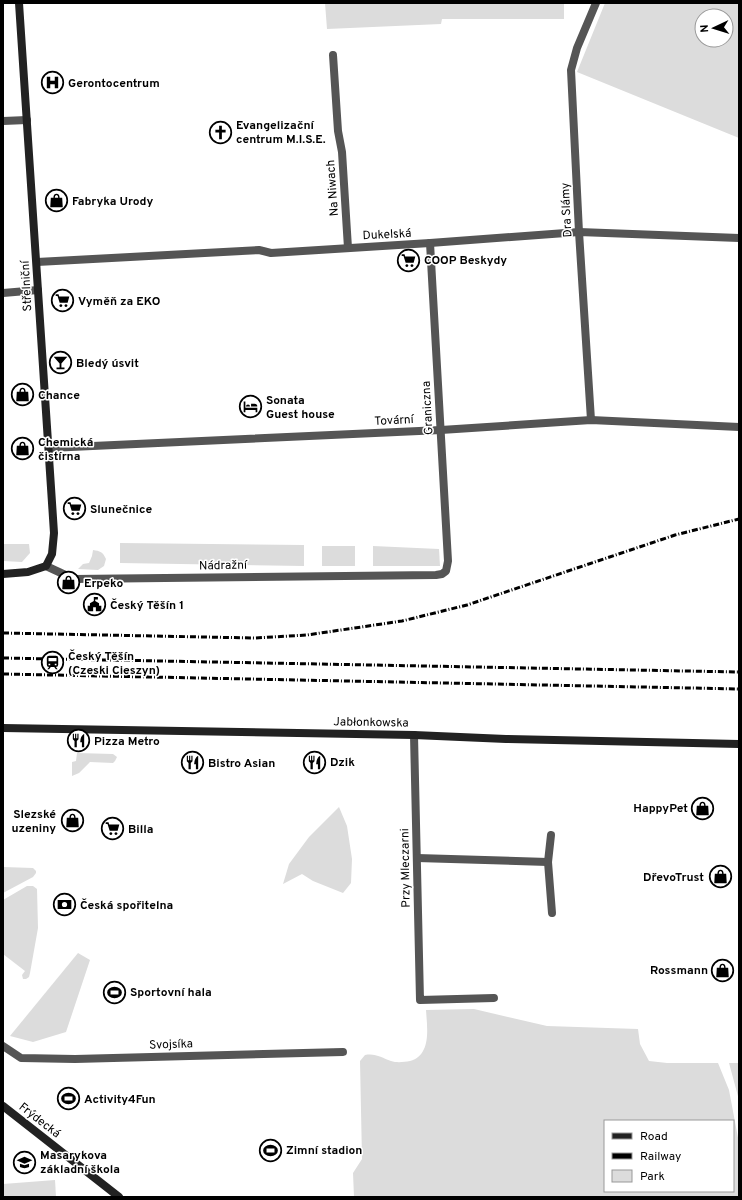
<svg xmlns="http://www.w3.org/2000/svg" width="742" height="1200" font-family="Overpass,sans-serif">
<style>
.green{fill:#dcdcdc;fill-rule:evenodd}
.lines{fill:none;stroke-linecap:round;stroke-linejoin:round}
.street{stroke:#555;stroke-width:8}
.secondary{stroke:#222;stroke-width:8}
.rail{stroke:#000;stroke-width:3;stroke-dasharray:6 2 1 2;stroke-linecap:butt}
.labels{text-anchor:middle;stroke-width:3;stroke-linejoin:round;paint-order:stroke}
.poi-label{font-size:12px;font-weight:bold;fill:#000;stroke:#fff;text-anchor:start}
.street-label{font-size:12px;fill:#000;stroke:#fff}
</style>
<rect width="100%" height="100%" fill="#fff"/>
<g class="green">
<polygon points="325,3 564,3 564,19 442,19 441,24 327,29"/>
<path d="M605 3H739V138L577 72ZM702 16H726V40H702Z"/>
<polygon points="120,543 304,545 304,566 120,563"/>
<polygon points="3,544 29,544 30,553 22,562 3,561"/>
<rect x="322" y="546" width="33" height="20"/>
<polygon points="373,546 439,549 440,566 373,566"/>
<path d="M93 550C100 551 103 552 106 559L104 566 98 570 78 569 83 564 89 563 92 556Z"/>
<polygon points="77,753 113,754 117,757 115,761 113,763 90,762 79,773 72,776 72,762 76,761"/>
<polygon points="339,807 347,826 352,859 351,883 343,893 313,881 302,874 283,884 289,864 309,837"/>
<polygon points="3,867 33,868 36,871 36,873 33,877 3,893"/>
<polygon points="27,886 33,886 37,889 38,928 30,973 29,977 26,979 23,979 22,975 25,971 3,954 3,900"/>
<polygon points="78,953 90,960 66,1032 33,1042 10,1036"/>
<path d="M474 1009 547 1026 638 1029 640 1044 649 1061 667 1063H718L729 1090 739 1143V1197H354L353 1173 362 1159 360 1061 365 1055C376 1053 382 1058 391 1061 397 1063 404 1062 410 1061 432 1055 427 1027 426 1010ZM605 1121H733V1191H605Z"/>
<polygon points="729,1063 739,1063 739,1101 739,1100"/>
<polygon points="55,1180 56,1197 3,1197 3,1184"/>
</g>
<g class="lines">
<g class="street">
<polyline points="333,55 338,131 342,152 348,248"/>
<polyline points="3,121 27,120"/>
<polyline points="37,262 259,250 271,253 430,243 579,232 739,238"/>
<polyline points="3,293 38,290"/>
<polyline points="591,420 579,232 571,70 577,48 596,3"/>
<polyline points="49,448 441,430 591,420 739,427"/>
<polyline points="46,566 74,579 436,575 442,574 446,571 448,561 430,243"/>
<polyline points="414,735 420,1000 494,998"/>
<polyline points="551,835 548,862 552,913"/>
<polyline points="417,858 548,862"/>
<polyline points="3,1046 21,1058 75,1059 343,1052"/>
</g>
<g class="secondary">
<polyline points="3,574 28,572 46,566 52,554 54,533 19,3"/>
<polyline points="3,728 414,735 506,739 739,744"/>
<polyline points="3,1106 119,1197"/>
</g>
<g class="rail">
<polyline points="3,633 254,638 307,635 402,621 467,605 675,535 739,519"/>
<polyline points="3,658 739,672"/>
<polyline points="3,674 739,689"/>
</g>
</g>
<defs>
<symbol id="hospital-ring" viewBox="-11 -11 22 22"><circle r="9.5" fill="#fff" stroke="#000" stroke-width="1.5"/><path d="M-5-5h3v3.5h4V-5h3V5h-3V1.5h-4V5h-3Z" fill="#000"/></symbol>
<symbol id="church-ring" viewBox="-11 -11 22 22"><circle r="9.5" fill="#fff" stroke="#000" stroke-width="1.5"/><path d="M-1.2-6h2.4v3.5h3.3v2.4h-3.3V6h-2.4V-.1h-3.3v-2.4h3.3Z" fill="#000"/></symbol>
<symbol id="shop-ring" viewBox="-11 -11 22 22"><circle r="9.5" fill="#fff" stroke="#000" stroke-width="1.5"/><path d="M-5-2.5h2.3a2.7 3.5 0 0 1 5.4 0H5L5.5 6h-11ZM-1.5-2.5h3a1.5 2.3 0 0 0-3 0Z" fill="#000"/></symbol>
<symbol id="supermarket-ring" viewBox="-11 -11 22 22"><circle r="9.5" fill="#fff" stroke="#000" stroke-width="1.5"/><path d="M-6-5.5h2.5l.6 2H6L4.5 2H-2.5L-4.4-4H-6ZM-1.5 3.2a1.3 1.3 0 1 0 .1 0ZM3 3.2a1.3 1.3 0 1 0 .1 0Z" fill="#000"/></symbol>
<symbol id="bar-ring" viewBox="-11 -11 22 22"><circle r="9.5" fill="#fff" stroke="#000" stroke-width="1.5"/><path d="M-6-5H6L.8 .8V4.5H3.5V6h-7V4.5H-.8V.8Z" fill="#000"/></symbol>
<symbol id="hotel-ring" viewBox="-11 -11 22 22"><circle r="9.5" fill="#fff" stroke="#000" stroke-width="1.5"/><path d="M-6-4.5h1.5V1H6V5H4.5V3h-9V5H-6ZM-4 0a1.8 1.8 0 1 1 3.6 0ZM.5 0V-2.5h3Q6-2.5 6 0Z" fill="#000"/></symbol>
<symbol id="civic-ring" viewBox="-11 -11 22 22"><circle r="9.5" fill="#fff" stroke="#000" stroke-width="1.5"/><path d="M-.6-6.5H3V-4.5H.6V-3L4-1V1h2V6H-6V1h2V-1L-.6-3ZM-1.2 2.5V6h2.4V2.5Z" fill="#000"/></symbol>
<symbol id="station-ring" viewBox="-11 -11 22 22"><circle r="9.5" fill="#fff" stroke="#000" stroke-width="1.5"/><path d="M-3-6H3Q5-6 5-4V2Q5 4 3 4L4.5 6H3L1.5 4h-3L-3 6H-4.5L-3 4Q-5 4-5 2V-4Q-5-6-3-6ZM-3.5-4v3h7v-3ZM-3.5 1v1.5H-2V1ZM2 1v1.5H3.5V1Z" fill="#000"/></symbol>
<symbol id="restaurant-ring" viewBox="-11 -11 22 22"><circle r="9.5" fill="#fff" stroke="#000" stroke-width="1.5"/><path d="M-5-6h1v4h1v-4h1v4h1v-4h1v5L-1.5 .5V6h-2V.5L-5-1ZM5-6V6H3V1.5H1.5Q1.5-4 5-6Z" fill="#000"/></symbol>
<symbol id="bank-ring" viewBox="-11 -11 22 22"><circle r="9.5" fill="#fff" stroke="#000" stroke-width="1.5"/><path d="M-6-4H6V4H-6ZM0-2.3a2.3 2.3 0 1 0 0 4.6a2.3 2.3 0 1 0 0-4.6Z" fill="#000"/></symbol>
<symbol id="stadium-ring" viewBox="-11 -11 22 22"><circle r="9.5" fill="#fff" stroke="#000" stroke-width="1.5"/><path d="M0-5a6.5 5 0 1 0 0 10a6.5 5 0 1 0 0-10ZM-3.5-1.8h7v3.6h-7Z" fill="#000"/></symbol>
<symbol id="school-ring" viewBox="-11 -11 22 22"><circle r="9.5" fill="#fff" stroke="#000" stroke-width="1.5"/><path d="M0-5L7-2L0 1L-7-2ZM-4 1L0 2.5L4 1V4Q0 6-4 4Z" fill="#000"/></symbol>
</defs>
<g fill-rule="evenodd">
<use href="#hospital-ring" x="40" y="70" width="25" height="25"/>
<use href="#church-ring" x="208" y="120" width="25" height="25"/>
<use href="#shop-ring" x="44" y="188" width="25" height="25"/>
<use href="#supermarket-ring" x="396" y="248" width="25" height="25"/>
<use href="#supermarket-ring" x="50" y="288" width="25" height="25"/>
<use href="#bar-ring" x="48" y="350" width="25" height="25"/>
<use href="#shop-ring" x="10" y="382" width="25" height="25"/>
<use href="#hotel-ring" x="238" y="394" width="25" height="25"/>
<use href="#shop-ring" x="10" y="436" width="25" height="25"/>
<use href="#supermarket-ring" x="62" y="496" width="25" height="25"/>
<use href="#shop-ring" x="56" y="570" width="25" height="25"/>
<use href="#civic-ring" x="82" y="592" width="25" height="25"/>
<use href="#station-ring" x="40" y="650" width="25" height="25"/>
<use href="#restaurant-ring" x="66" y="728" width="25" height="25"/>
<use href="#restaurant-ring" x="302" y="750" width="25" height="25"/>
<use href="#restaurant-ring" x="180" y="750" width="25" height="25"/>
<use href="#shop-ring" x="690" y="796" width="25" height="25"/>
<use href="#shop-ring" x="60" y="808" width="25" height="25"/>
<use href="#supermarket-ring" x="100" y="816" width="25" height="25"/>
<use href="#shop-ring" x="708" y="864" width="25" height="25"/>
<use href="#bank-ring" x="52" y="892" width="25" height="25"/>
<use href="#shop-ring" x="710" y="958" width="25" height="25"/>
<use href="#stadium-ring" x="102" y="980" width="25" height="25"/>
<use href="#stadium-ring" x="56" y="1086" width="25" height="25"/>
<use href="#stadium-ring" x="258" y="1138" width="25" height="25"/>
<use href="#school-ring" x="12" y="1150" width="25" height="25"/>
</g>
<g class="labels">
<g class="poi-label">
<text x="68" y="87">Gerontocentrum</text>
<text x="236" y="129">Evangelizační<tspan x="236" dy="14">centrum M.I.S.E.</tspan></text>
<text x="72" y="205">Fabryka Urody</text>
<text x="424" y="264">COOP Beskydy</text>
<text x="78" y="305">Vyměň za EKO</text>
<text x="76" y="367">Bledý úsvit</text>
<text x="38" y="399">Chance</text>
<text x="266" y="404">Sonata<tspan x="266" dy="14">Guest house</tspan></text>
<text x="38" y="446">Chemická<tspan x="38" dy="14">čistírna</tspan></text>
<text x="90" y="513">Slunečnice</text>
<text x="84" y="587">Erpeko</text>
<text x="110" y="609">Český Těšín 1</text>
<text x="68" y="660">Český Těšín<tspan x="68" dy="14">(Czeski Cieszyn)</tspan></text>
<text x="94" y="745">Pizza Metro</text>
<text x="330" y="766">Dzik</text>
<text x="208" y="767">Bistro Asian</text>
<text x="688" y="812" text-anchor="end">HappyPet</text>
<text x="56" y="818" text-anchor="end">Slezské<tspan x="56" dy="14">uzeniny</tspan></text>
<text x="128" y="833">Billa</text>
<text x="704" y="881" text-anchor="end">DřevoTrust</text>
<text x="80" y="909">Česká spořitelna</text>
<text x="708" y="974" text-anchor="end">Rossmann</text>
<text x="130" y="996">Sportovní hala</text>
<text x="84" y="1103">Activity4Fun</text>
<text x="286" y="1154">Zimní stadion</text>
<text x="40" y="1159">Masarykova<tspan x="40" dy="14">základní škola</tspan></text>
</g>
<g class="street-label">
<text transform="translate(332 188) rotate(-94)" y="4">Na Niwach</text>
<text transform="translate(566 210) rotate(-93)" y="4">Dra Slámy</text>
<text transform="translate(387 234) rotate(-3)" y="4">Dukelská</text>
<text transform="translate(26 286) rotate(-93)" y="4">Střelniční</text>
<text transform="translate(427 408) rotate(-93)" y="4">Graniczna</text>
<text transform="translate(394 420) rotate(-3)" y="4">Tovární</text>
<text transform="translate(223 565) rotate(-1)" y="4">Nádražní</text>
<text transform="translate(371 722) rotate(1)" y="4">Jabłonkowska</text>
<text transform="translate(405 868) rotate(-91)" y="4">Przy Mleczarni</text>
<text transform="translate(171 1044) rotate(-2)" y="4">Svojsíka</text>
<text transform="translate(40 1120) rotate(38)" y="4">Frýdecká</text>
</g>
</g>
<rect width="742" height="1200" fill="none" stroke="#000000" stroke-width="8"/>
<rect x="604" y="1120" width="130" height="72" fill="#ffffff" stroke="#999999"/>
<rect x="612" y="1133" width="20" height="6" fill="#222222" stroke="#999999"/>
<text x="640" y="1140" font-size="12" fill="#000000">Road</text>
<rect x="612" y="1153" width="20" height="6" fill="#000000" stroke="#999999"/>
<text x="640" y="1160" font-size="12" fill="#000000">Railway</text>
<rect x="612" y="1170" width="20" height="12" fill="#dcdcdc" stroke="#999999"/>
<text x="640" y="1180" font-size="12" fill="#000000">Park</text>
<g transform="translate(714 28) rotate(266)"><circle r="19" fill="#ffffff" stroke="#999999"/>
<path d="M0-3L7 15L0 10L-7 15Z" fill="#000000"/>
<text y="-6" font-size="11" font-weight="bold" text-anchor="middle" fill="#000000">N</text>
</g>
</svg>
